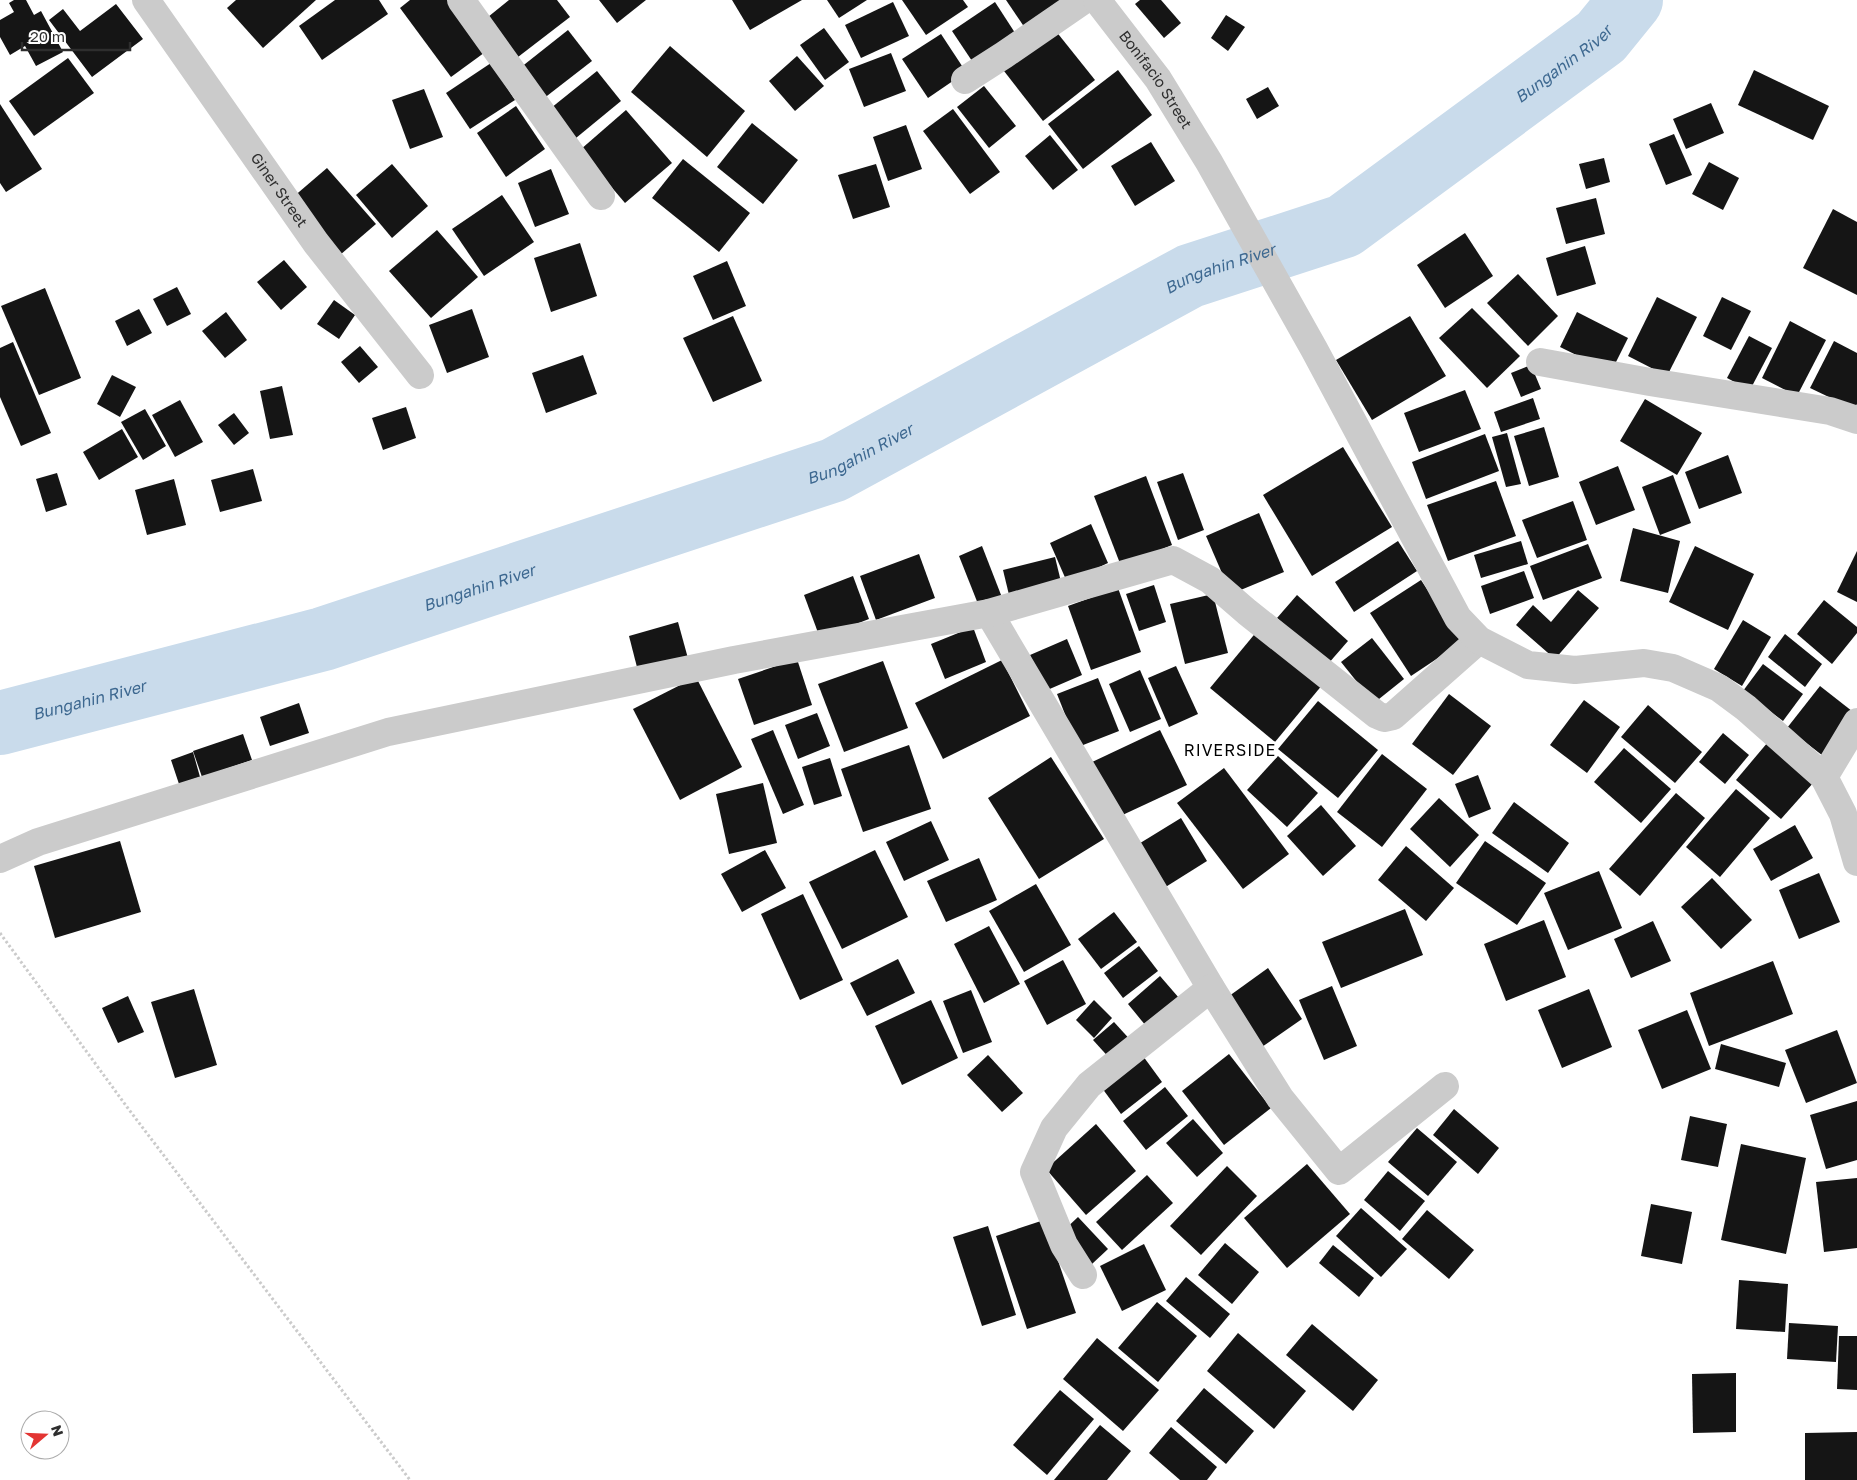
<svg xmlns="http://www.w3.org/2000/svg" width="1857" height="1480" font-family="'Golos Text',sans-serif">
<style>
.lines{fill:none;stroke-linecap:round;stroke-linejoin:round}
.river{stroke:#c9dbeb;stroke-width:64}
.building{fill:#151515}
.path{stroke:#cbcbcb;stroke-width:3;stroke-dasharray:2.5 2.5;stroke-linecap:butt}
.minor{stroke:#cbcbcb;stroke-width:28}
.tertiary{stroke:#cbcbcb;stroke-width:28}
.labels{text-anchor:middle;stroke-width:5;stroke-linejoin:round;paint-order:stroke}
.street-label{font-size:15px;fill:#2e2e2e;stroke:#fff}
.water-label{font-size:16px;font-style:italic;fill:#3d6890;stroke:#fff}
.neighbourhood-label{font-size:16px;letter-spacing:1px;fill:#000;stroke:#fff}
</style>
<rect width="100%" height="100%" fill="#fff"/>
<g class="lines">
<path class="river" id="s1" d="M0 723 323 639 834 470 1190 276 1344 226 1601 37 1631 0"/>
</g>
<g class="building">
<polygon points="14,0 26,0 34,15 41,11 63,52 36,66 25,46 10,55 0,37 0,20 14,12 9,3"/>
<polygon points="236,0 316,0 263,48 227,8"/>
<polygon points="335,0 379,0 388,14 322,60 299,26"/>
<polygon points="410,0 451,0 488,50 451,77 400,8"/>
<polygon points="509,0 557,0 570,17 518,57 488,17"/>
<polygon points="599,0 646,0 617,23"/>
<polygon points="732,0 802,0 750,30"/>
<polygon points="827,0 867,0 839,18"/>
<polygon points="902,0 963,0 968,7 926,35"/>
<polygon points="1006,0 1073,0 1027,31"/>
<polygon points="1140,0 1161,0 1181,23 1164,38 1135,4"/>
<polygon points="893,2 909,36 861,58 845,25"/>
<polygon points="995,2 1019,39 976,67 952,31"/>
<polygon points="116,4 143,39 92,77 49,20 63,9 80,31"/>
<polygon points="1226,15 1245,27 1228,51 1211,38"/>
<polygon points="824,28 849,62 825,80 800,45"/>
<polygon points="568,30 592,61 543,99 520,68"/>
<polygon points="1055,30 1095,80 1043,121 1004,71"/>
<polygon points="941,34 966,72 928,98 902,59"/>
<polygon points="670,46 745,111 707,157 631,92"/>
<polygon points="891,53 906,91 864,107 849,69"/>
<polygon points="797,56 824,86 795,111 769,81"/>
<polygon points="68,58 94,93 34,136 9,101"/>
<polygon points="491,63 515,100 470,129 446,93"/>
<polygon points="1118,70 1152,115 1083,169 1048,124"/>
<polygon points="1754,70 1829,106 1813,140 1738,105"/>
<polygon points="597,71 621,101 576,138 551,108"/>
<polygon points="984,86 1016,126 989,148 957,107"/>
<polygon points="1268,87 1279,106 1257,119 1246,99"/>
<polygon points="424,89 443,137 410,149 392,100"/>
<polygon points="1711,103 1724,133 1686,149 1673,119"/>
<polygon points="0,104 42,169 6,192 0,183"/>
<polygon points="516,106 545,149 506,177 477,133"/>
<polygon points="953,109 1000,172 970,194 923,131"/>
<polygon points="626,110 672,163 625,203 580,150"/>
<polygon points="752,123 798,160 763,204 717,167"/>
<polygon points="906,125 922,169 888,181 873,137"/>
<polygon points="1674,134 1692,175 1666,185 1649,144"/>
<polygon points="1050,135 1078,170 1053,190 1025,156"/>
<polygon points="1151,142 1175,181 1135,206 1111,166"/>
<polygon points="1604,158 1610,182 1586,189 1579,164"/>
<polygon points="683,159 750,213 719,252 652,198"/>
<polygon points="1709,162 1739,178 1723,210 1692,194"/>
<polygon points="392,164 428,206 392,238 356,195"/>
<polygon points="876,164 890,207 853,219 838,175"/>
<polygon points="327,168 376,224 340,255 292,198"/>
<polygon points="551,169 569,214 535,227 518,183"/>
<polygon points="502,195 534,242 484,276 452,229"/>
<polygon points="1596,198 1605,234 1566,244 1556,208"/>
<polygon points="1833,209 1857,222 1857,295 1803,268"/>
<polygon points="437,230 478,277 431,318 389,271"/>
<polygon points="1465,233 1493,276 1445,308 1417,265"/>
<polygon points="580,243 597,296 551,312 534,258"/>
<polygon points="1585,246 1596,284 1557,296 1546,258"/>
<polygon points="284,260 307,287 281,310 257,282"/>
<polygon points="727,261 746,306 713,320 693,276"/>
<polygon points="1518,274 1558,316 1528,346 1487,303"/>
<polygon points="177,287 191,314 167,326 153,299"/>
<polygon points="45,288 81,378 39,395 1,306"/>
<polygon points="1657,297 1697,317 1667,376 1628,356"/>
<polygon points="1722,297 1751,311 1731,350 1703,336"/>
<polygon points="334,300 355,315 339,339 317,324"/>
<polygon points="1472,308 1520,356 1487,388 1439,338"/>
<polygon points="139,309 152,333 127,346 115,321"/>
<polygon points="472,309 489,357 447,373 429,325"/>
<polygon points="226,312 247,340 225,358 202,331"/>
<polygon points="1577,312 1628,338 1611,372 1560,347"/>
<polygon points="733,316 762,381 713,402 683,338"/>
<polygon points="1410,316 1446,376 1372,420 1336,360"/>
<polygon points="1790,321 1826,340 1797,396 1762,378"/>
<polygon points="1749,336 1772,348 1750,390 1727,378"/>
<polygon points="1834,341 1857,353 1857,404 1854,409 1810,388"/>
<polygon points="13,342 51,433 21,446 0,397 0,348"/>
<polygon points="360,346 378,367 359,383 341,362"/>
<polygon points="583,355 597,394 546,413 532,373"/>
<polygon points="1531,365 1541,389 1521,397 1511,373"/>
<polygon points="112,375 136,387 120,417 97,404"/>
<polygon points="282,386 293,435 270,439 260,391"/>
<polygon points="1465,390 1481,429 1419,452 1404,413"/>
<polygon points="1533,398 1540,419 1501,432 1494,412"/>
<polygon points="1645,399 1702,433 1677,475 1620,441"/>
<polygon points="180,400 203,442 175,457 152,415"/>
<polygon points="406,407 416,438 383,450 372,418"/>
<polygon points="145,409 166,446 143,460 121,422"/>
<polygon points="234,413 249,433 234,445 218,425"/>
<polygon points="1544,427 1559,477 1529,486 1514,436"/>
<polygon points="122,429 138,457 99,480 83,452"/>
<polygon points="1507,433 1521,484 1506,487 1492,437"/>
<polygon points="1485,434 1499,471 1426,499 1412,462"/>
<polygon points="1343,447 1392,527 1312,576 1263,495"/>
<polygon points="1728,455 1742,493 1699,509 1685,472"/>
<polygon points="1618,466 1635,510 1596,525 1579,482"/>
<polygon points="253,469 262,501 220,512 211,480"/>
<polygon points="57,473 67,505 46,512 36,479"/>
<polygon points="1183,473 1204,530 1178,540 1157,482"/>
<polygon points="1673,475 1691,523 1660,535 1642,487"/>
<polygon points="1146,476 1172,545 1121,566 1094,496"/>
<polygon points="174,479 186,525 147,535 135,490"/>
<polygon points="1496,481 1516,536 1448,561 1427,505"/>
<polygon points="1573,501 1587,540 1537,558 1522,520"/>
<polygon points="1259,513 1284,572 1231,594 1206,536"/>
<polygon points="1091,524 1108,563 1067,582 1050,543"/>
<polygon points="1633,528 1680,541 1668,593 1620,581"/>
<polygon points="1398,541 1417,571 1354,612 1335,582"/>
<polygon points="1521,541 1528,564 1481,578 1474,555"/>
<polygon points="1588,544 1602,578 1543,600 1530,566"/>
<polygon points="982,546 1003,600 980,609 959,556"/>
<polygon points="1695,546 1754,574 1728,630 1669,602"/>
<polygon points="1857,551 1857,602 1837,592"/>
<polygon points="919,554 935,598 876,620 860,576"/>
<polygon points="1055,557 1062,586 1010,599 1003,570"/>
<polygon points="1524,571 1534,598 1490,614 1481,586"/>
<polygon points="853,576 869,619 820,638 804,595"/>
<polygon points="1421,580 1462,642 1411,676 1370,613"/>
<polygon points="1154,585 1166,622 1139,631 1126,594"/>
<polygon points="1118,588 1141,652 1091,670 1068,606"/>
<polygon points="1578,590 1599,608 1555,659 1516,625 1533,605 1551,622"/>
<polygon points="1213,594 1228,653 1185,664 1170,604"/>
<polygon points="1297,595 1348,641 1328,664 1277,618"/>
<polygon points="1824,600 1857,627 1857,633 1832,664 1797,634"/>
<polygon points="1743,620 1771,637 1742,686 1714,669"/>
<polygon points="678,622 689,662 639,675 629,636"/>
<polygon points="973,627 986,662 945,679 931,644"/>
<polygon points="1258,630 1323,684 1275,742 1210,688"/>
<polygon points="1785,634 1822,664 1805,687 1768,657"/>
<polygon points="1372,638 1404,679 1374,703 1341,662"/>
<polygon points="1067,639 1082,675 1045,691 1030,655"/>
<polygon points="797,659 812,705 754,725 738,679"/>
<polygon points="1002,660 1030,716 943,759 915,703"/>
<polygon points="883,661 908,728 844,752 818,684"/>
<polygon points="1763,664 1803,694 1783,721 1743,691"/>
<polygon points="1176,666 1198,714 1169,727 1148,678"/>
<polygon points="1140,670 1161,719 1130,732 1109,684"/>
<polygon points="696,677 742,767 680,800 633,709"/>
<polygon points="1098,678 1119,731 1078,747 1057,694"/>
<polygon points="1820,686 1857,715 1827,759 1787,728"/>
<polygon points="1449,694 1491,726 1453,775 1412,744"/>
<polygon points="1584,700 1620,727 1587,773 1550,745"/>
<polygon points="1318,701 1378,750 1338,798 1278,749"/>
<polygon points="299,703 309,733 270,746 260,717"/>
<polygon points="1648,705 1702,752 1675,783 1621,737"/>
<polygon points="817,713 830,746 798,759 785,725"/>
<polygon points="773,730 804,805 783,814 751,739"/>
<polygon points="1160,730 1187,785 1116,818 1090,763"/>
<polygon points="1723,733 1749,755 1725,784 1699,762"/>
<polygon points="243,734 252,760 202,777 193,751"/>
<polygon points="1768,742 1814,782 1781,819 1736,780"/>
<polygon points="909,745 931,809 863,832 841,769"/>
<polygon points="1624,748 1671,789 1641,823 1594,782"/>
<polygon points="193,752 200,777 179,784 171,760"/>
<polygon points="1382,754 1427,789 1382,847 1337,812"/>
<polygon points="1278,756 1318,793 1287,827 1247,790"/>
<polygon points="1051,757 1104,839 1039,879 988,798"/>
<polygon points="830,758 842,796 814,805 802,767"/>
<polygon points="1224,768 1289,854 1243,889 1177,803"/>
<polygon points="1478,775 1491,809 1469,818 1455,784"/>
<polygon points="763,783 777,843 729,854 716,794"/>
<polygon points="1736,789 1770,818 1720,877 1686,847"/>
<polygon points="1676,793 1705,818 1640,896 1609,869"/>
<polygon points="1439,798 1479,835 1450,867 1410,829"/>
<polygon points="1514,802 1569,843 1548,873 1492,833"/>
<polygon points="1321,805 1356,846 1323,876 1287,836"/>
<polygon points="1181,818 1207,861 1164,888 1137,845"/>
<polygon points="931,821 949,860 904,881 886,842"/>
<polygon points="1795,825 1813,858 1771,881 1753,849"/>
<polygon points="120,841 141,912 55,938 34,866"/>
<polygon points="1485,841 1546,883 1517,925 1456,883"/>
<polygon points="1406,846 1454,888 1426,921 1378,880"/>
<polygon points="765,850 786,888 742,912 721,874"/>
<polygon points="875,850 908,917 842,949 809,882"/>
<polygon points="979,858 997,900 946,922 927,881"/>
<polygon points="1599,871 1622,928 1568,950 1544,893"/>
<polygon points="1819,873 1840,922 1799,939 1779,890"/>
<polygon points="1712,878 1752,920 1721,949 1681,907"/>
<polygon points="1036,884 1071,945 1024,972 989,911"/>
<polygon points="803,894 843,980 800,1000 761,914"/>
<polygon points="1405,909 1423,955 1341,988 1322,942"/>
<polygon points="1114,912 1137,942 1101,969 1078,939"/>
<polygon points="1544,920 1566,977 1506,1001 1484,944"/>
<polygon points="1653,921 1671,961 1631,978 1614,939"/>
<polygon points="989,926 1020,984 984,1003 954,944"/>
<polygon points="1139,946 1158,971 1123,998 1104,973"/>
<polygon points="898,959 915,993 867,1016 850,983"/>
<polygon points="1063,960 1086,1004 1047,1025 1024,981"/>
<polygon points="1773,961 1793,1014 1709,1046 1690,993"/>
<polygon points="1268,968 1302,1019 1259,1049 1225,999"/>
<polygon points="1160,976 1179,998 1146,1026 1128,1004"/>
<polygon points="1332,986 1357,1046 1324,1060 1299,1000"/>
<polygon points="194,989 217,1065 175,1078 151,1002"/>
<polygon points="1589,989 1612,1047 1562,1068 1538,1010"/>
<polygon points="971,990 992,1042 963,1053 943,1001"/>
<polygon points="128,996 144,1032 118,1043 102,1008"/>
<polygon points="931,1000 958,1058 902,1085 875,1026"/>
<polygon points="1094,1000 1112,1018 1094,1038 1076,1020"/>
<polygon points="1687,1010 1711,1069 1662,1089 1638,1030"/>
<polygon points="1114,1022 1134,1044 1113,1062 1093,1040"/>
<polygon points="1837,1030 1857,1083 1806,1103 1785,1050"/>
<polygon points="1721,1044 1786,1063 1779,1087 1715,1069"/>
<polygon points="1229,1054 1271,1108 1224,1145 1182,1091"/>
<polygon points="988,1055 1023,1093 1002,1112 967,1075"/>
<polygon points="1143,1056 1162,1082 1121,1114 1102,1088"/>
<polygon points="1165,1087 1188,1116 1146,1150 1123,1121"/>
<polygon points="1857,1101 1857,1160 1826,1169 1810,1115"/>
<polygon points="1454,1109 1499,1148 1478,1174 1433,1135"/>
<polygon points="1690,1116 1727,1124 1718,1167 1681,1160"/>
<polygon points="1193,1119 1223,1153 1197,1177 1166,1143"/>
<polygon points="1096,1124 1136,1171 1086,1215 1046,1169"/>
<polygon points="1417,1128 1457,1162 1428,1196 1388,1162"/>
<polygon points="1741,1144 1806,1158 1786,1254 1721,1240"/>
<polygon points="1307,1164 1350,1214 1287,1268 1244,1218"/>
<polygon points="1227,1166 1257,1196 1201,1255 1170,1226"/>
<polygon points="1388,1171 1425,1201 1400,1231 1364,1200"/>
<polygon points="1147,1175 1173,1203 1122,1250 1096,1222"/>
<polygon points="1857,1178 1857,1248 1824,1252 1816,1182"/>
<polygon points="1651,1204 1692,1212 1682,1264 1641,1256"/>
<polygon points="1361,1208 1407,1249 1381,1277 1336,1236"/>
<polygon points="1427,1210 1474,1250 1449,1279 1402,1239"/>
<polygon points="1078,1217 1108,1249 1092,1264 1062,1232"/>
<polygon points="1044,1220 1076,1313 1027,1329 996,1236"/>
<polygon points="988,1226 1016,1315 982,1326 953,1237"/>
<polygon points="1225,1243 1259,1272 1232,1304 1198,1275"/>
<polygon points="1144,1244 1166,1290 1122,1311 1100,1266"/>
<polygon points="1333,1245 1374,1278 1359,1297 1319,1263"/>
<polygon points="1186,1277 1230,1314 1210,1338 1166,1301"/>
<polygon points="1739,1280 1788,1284 1785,1332 1736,1329"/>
<polygon points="1157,1302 1197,1336 1158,1382 1118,1348"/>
<polygon points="1789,1323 1838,1326 1836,1362 1787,1359"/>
<polygon points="1312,1324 1378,1380 1353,1411 1286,1355"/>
<polygon points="1238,1333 1306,1391 1274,1429 1207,1371"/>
<polygon points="1839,1336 1857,1336 1857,1390 1837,1389"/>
<polygon points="1097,1338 1159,1390 1123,1431 1063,1379"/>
<polygon points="1736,1373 1736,1432 1693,1433 1692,1374"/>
<polygon points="1204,1388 1254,1431 1226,1464 1176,1421"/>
<polygon points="1060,1390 1094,1419 1047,1475 1013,1445"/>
<polygon points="1100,1425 1131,1451 1107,1480 1054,1480"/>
<polygon points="1171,1427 1217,1467 1207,1480 1180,1480 1149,1453"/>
<polygon points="1857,1432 1857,1480 1805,1480 1805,1433"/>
</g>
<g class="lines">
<polyline class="path" points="0,933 127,1107 410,1480"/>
<g class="minor">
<path id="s2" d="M146 0 316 243 420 375"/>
<polyline points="461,0 601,196"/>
<polyline points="965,80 1004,55 1084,0"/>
<polyline points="1540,362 1650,382 1830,411 1857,420"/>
<polyline points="989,613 1211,988 1280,1098 1339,1171 1445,1086"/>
<polyline points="1824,777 1857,722"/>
<polyline points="0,859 38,842 388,732 734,660 989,613 1173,560 1210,580 1247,612 1377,715 1384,718 1393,716 1479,640"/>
<polyline points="1083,1275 1064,1245 1034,1172 1054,1128 1089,1085 1211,988"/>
</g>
<path class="tertiary" id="s3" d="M1097 0 1158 79 1209 162 1314 349 1458 618 1479 640 1528 665 1575 670 1644 663 1673 668 1719 688 1746 708 1824 777 1843 814 1857 862"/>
</g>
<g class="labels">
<g class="street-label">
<text dy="5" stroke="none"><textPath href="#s3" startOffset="99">Bonifacio Street</textPath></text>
<text dy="5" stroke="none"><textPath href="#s2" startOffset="232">Giner Street</textPath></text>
</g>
<g class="water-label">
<text dy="6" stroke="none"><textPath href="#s1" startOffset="1712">Bungahin River</textPath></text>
<text dy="6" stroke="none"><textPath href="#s1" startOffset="1308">Bungahin River</textPath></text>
<text dy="6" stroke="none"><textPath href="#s1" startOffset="902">Bungahin River</textPath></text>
<text dy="6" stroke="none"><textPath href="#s1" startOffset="498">Bungahin River</textPath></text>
<text dy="6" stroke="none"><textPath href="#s1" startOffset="92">Bungahin River</textPath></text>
</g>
<g class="neighbourhood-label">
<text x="1230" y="756">RIVERSIDE</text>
</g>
</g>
<g transform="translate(45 1435) rotate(71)"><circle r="24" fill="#ffffff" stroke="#ababab"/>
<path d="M0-4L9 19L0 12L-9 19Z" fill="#e33533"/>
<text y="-8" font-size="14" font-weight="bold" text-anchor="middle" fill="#2e2e2e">N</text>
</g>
<path d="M22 42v8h108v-8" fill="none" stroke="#2e2e2e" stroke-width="2.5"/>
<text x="30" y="42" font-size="15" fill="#2e2e2e" stroke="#ffffff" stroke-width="4" paint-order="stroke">20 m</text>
</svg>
